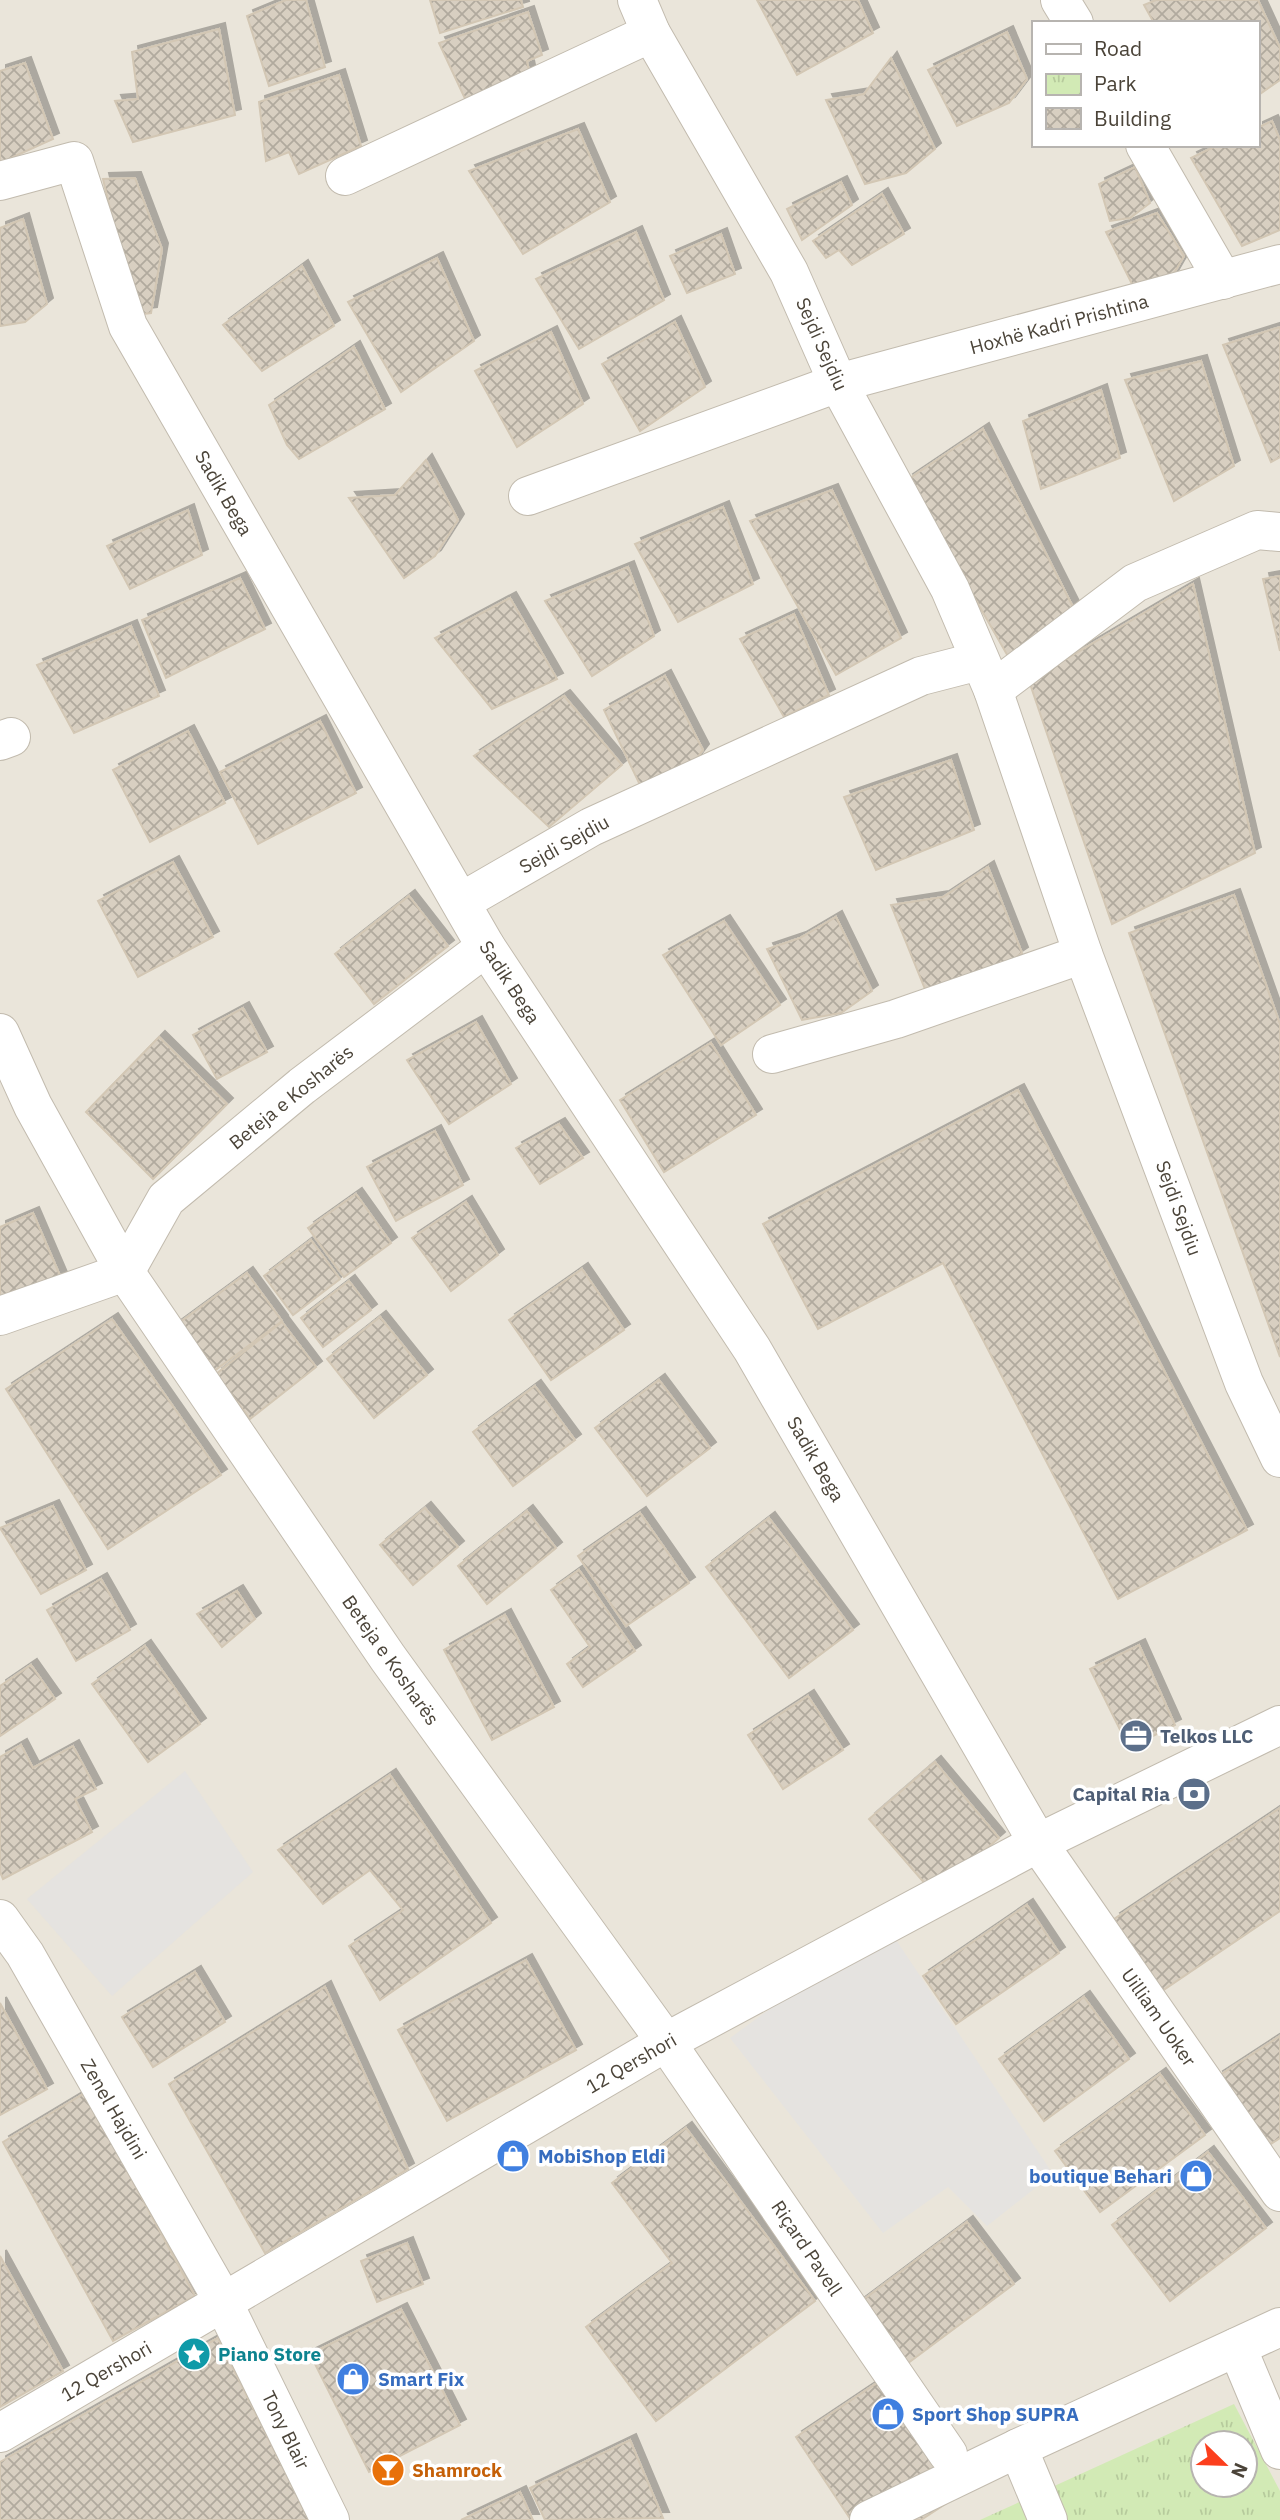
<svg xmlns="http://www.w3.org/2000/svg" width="1280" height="2520" font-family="'IBM Plex Sans',sans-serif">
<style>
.residential{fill:#eae5da;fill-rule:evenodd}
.park{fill:url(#park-tufts);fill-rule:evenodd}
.parking{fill:#e5e3e0}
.building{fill:url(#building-cross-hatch);stroke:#d3c7b4;stroke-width:2;filter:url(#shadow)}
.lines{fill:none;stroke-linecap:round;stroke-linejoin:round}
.minor-casing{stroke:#c2bbae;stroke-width:40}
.minor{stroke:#fff;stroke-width:38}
.labels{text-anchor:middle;stroke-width:7;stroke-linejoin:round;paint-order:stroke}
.street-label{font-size:19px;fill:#4b4439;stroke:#fff}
.service-label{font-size:19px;font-weight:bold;fill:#4e5e75;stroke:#fff;text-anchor:start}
.shop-label{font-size:19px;font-weight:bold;fill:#366cbe;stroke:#fff;text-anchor:start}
.culture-label{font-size:19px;font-weight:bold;fill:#0d838f;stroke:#fff;text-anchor:start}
.food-label{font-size:19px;font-weight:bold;fill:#c56008;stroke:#fff;text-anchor:start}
</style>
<defs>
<pattern id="park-tufts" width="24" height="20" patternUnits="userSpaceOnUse" patternTransform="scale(1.75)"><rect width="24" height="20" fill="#d2eab5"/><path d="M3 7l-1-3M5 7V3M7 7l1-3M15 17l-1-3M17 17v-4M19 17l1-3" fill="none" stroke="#b6ca9c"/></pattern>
<pattern id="building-cross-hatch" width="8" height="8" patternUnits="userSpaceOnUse" patternTransform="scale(1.75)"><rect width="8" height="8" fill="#d8cfc1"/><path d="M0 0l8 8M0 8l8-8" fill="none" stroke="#b1aa9e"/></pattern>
<filter id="shadow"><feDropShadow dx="6" dy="-6" stdDeviation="0" flood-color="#0004"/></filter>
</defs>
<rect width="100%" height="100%" fill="#f6f3ec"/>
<path class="residential" d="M0 0H1280V2520H0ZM1033 23H1257V145H1033ZM1203 2443H1245V2485H1203Z"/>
<path class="park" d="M1234 2404 1280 2491V2520H980ZM1203 2443H1245V2485H1203Z"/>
<g class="parking">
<polygon points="185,1771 253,1872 112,1996 27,1899"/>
<polygon points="886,1925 1053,2174 987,2226 948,2187 883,2233 730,2038"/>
</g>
<g class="building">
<polygon points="286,0 306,0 325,67 269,86 247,16"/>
<polygon points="430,0 521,0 523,7 440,33"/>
<polygon points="757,0 858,0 873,33 797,75"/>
<polygon points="1156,0 1258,0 1280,48 1280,80 1257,96 1257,23 1154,23 1144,5"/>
<polygon points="528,12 542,55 527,61 530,76 467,103 439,43"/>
<polygon points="219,29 235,115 133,142 115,101 138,99 132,52"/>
<polygon points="1007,32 1027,79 1009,103 957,126 928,70"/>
<polygon points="891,58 935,149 906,173 865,184 826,100 864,94"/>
<polygon points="25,63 53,139 0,163 0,71"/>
<polygon points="339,75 361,146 299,174 289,152 266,161 259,102"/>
<polygon points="1272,121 1280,140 1280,230 1242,246 1191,158 1218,145 1257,145 1257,128"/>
<polygon points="578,129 610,202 523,254 469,171"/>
<polygon points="1135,167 1150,203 1130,218 1110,221 1099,184"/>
<polygon points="135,178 162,249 151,313 135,315 103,179"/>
<polygon points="841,182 852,205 802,240 787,209"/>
<polygon points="882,194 904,234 852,265 839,250 826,258 813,241"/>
<polygon points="1157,213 1184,256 1165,289 1138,296 1106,232"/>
<polygon points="23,219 47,304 25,322 0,326 0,228"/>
<polygon points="636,232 664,300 579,349 536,279"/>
<polygon points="721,234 735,274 687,293 670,256"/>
<polygon points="437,258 474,341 401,392 348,302"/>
<polygon points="302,266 334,326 262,371 223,325"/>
<polygon points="675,322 705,387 640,431 602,364"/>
<polygon points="1280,327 1280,457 1271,462 1223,345"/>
<polygon points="551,332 583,404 517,447 475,371"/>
<polygon points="354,347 385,409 299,459 287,445 269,405"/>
<polygon points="1201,361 1234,466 1174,501 1125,380"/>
<polygon points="1101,390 1120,458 1041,489 1023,421"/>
<polygon points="983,429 1074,609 1009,658 907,480"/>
<polygon points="426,460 458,520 435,556 404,578 349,498 395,495"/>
<polygon points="832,490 901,638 836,675 750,521"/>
<polygon points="723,507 753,584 678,622 635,544"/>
<polygon points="188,510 202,555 130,589 107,546"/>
<polygon points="628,567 654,636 592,676 545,601"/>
<polygon points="1280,576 1280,651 1263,579"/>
<polygon points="240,578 265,629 166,678 142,620"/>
<polygon points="1193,584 1255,853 1112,924 1029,681"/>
<polygon points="510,598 557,679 492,709 435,638"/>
<polygon points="794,614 829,695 784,717 740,639"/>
<polygon points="131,626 159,696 74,733 37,665"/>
<polygon points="665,676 703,750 680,780 642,789 604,710"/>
<polygon points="564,696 622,765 549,827 474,756"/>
<polygon points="320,721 356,793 258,844 220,772"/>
<polygon points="188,731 225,803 150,842 113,770"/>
<polygon points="951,760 974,830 876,870 844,797"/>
<polygon points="173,862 213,937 138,977 98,901"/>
<polygon points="988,867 1022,953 981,981 929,999 891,905 943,897"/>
<polygon points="1234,895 1280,1024 1280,1357 1129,933"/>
<polygon points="409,896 448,946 374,1004 335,954"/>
<polygon points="836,917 872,991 841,1013 802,1020 767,949 800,938"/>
<polygon points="724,921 780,1005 721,1045 663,955"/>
<polygon points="243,1008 267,1052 217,1079 193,1035"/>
<polygon points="476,1022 511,1084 449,1124 407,1060"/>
<polygon points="159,1037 227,1104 153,1179 86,1112"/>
<polygon points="711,1043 756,1115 664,1172 620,1100"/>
<polygon points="1018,1090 1247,1530 1118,1599 943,1263 818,1329 763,1224"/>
<polygon points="559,1124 583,1158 540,1184 516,1148"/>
<polygon points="435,1131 463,1185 396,1221 367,1167"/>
<polygon points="356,1194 391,1243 344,1277 308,1228"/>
<polygon points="466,1202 498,1255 451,1291 412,1238"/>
<polygon points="33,1213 61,1278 0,1305 0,1227"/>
<polygon points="311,1240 340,1279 293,1315 264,1276"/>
<polygon points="582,1269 624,1330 551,1380 509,1320"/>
<polygon points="247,1273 282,1321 210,1374 175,1326"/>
<polygon points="349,1281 371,1310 323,1347 301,1318"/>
<polygon points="380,1317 427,1375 374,1418 327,1359"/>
<polygon points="112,1319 221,1475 108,1549 6,1389"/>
<polygon points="282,1322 316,1367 250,1419 216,1374"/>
<polygon points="659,1380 710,1448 647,1496 595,1428"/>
<polygon points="535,1386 575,1440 513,1486 473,1432"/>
<polygon points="53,1506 86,1570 41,1594 0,1528"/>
<polygon points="425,1508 458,1547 413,1585 380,1545"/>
<polygon points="527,1511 556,1548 487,1604 458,1566"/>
<polygon points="640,1513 689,1583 626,1626 578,1556"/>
<polygon points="769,1518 853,1630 789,1678 706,1567"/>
<polygon points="579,1570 635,1651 583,1687 567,1664 590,1647 551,1590"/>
<polygon points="101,1579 130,1630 76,1661 47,1610"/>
<polygon points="237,1591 255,1619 222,1647 197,1614"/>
<polygon points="505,1615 554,1707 492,1740 444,1650"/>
<polygon points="1139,1645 1175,1725 1129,1748 1090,1669"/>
<polygon points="145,1646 200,1724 148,1762 92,1684"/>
<polygon points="31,1665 55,1699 0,1736 0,1686"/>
<polygon points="808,1696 843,1750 783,1789 748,1735"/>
<polygon points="21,1745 33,1768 73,1746 96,1789 75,1799 92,1832 3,1879 0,1872 0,1757"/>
<polygon points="935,1762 999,1838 934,1894 869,1819"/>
<polygon points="390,1775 491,1923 380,2000 349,1946 403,1910 370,1870 323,1904 278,1850"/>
<polygon points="1280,1808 1280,1911 1162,1991 1114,1919"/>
<polygon points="1027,1905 1059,1953 956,2024 923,1976"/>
<polygon points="526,1960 576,2050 447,2121 398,2030"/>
<polygon points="195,1972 225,2022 153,2067 122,2017"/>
<polygon points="325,1987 408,2169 265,2253 169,2084"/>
<polygon points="1084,1997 1129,2059 1044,2121 999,2059"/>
<polygon points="0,2003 47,2089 0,2115"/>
<polygon points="1280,2036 1280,2138 1263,2149 1217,2077"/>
<polygon points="1160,2074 1205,2135 1100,2212 1055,2151"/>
<polygon points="85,2093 195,2296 113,2341 3,2142"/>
<polygon points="686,2128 815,2301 656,2421 586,2327 672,2263 612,2183"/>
<polygon points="1208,2152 1266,2228 1170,2301 1112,2225"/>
<polygon points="967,2222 1014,2284 896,2372 851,2309"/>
<polygon points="407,2243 423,2284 377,2302 361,2261"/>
<polygon points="0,2256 63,2371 0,2407"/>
<polygon points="401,2309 460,2425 369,2472 310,2354"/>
<polygon points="218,2338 309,2520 0,2520 0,2462"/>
<polygon points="880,2381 956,2497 921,2520 851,2520 796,2437"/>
<polygon points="630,2440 663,2518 545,2520 530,2488"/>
<polygon points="520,2492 533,2520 461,2520"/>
</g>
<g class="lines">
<defs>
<g id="minor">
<polyline points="637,0 651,33 789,272 838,383 950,589 993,690 1083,954 1244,1383 1280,1458"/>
<polyline points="1060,0 1074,23"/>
<polyline points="1145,145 1223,280"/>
<polyline points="345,176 651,33"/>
<polyline points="0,181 74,161 128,326 486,947 752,1349 1038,1843 1280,2192"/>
<polyline points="528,496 838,383 1280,264"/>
<polyline points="993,690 1135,583 1257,530 1280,532"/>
<polyline points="0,741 11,737"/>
<polyline points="461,902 591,827 921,676 979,661"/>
<polyline points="0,1033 33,1106 125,1272 388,1658 666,2042 948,2454"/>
<polyline points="772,1054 896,1019 1083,954"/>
<polyline points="0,1316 125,1272 166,1199 302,1086 486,947"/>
<polyline points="0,1919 25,1954 218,2292 330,2520"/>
<polyline points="1237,2347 1280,2450"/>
<polyline points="0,2433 666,2042 1038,1843 1280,1725"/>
<polyline points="1018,2448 1048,2520"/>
<polyline points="869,2520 1018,2448 1280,2327"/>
</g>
</defs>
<use href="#minor" class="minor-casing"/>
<use href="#minor" class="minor"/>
</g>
<defs>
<symbol id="office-disc" viewBox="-11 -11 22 22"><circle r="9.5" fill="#5c6f8a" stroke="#fff"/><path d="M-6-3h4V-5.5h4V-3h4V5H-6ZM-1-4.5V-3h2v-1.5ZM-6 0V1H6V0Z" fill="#fff"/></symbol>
<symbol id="bank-disc" viewBox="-11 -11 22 22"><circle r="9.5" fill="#5c6f8a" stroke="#fff"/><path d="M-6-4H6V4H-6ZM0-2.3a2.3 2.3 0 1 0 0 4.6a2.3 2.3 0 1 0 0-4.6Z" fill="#fff"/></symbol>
<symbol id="shop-disc" viewBox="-11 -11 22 22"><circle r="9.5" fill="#3f7fe0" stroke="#fff"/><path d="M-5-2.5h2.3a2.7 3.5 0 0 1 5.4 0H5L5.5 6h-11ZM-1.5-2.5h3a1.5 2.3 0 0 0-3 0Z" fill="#fff"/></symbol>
<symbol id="sight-disc" viewBox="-11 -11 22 22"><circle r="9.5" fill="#0f9aa8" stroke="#fff"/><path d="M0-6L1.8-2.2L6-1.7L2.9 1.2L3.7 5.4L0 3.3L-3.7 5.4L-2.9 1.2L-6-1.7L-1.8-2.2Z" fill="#fff"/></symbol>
<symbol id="bar-disc" viewBox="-11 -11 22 22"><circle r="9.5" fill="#e8710a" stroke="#fff"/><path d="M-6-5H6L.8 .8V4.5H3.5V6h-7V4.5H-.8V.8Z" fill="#fff"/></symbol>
</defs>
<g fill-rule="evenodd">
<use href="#office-disc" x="1117" y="1717" width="38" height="38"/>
<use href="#bank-disc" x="1175" y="1775" width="38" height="38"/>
<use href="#shop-disc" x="494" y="2137" width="38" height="38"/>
<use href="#shop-disc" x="1177" y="2157" width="38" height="38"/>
<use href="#sight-disc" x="175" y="2335" width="38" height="38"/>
<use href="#shop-disc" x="334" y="2360" width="38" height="38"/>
<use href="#shop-disc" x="869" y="2395" width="38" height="38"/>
<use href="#bar-disc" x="369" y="2451" width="38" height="38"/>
</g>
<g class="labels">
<g class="street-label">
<text transform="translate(1059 324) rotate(-15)" y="7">Hoxhë Kadri Prishtina</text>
<text transform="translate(822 344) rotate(66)" y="7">Sejdi Sejdiu</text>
<text transform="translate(224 493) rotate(60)" y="7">Sadik Bega</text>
<text transform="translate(564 844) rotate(-29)" y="7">Sejdi Sejdiu</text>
<text transform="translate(510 982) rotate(57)" y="7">Sadik Bega</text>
<text transform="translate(291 1097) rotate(-39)" y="7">Beteja e Kosharës</text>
<text transform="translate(1179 1208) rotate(70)" y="7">Sejdi Sejdiu</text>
<text transform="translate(816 1459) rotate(60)" y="7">Sadik Bega</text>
<text transform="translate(391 1660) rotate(55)" y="7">Beteja e Kosharës</text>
<text transform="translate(1159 2017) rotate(55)" y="7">Uilliam Uoker</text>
<text transform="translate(631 2063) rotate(-30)" y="7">12 Qershori</text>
<text transform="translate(114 2109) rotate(60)" y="7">Zenel Hajdini</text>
<text transform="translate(807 2248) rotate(56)" y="7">Riçard Pavell</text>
<text transform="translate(106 2371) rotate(-30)" y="7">12 Qershori</text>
<text transform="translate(286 2430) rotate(64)" y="7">Tony Blair</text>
</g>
<g class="service-label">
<text x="1160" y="1743">Telkos LLC</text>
<text x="1170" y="1801" text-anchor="end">Capital Ria</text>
</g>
<g class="shop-label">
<text x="538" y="2163">MobiShop Eldi</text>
<text x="1172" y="2183" text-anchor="end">boutique Behari</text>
<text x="378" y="2386">Smart Fix</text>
<text x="912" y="2421">Sport Shop SUPRA</text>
</g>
<g class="culture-label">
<text x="218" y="2361">Piano Store</text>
</g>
<g class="food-label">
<text x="412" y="2477">Shamrock</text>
</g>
</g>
<rect x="1032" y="21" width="228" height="126" fill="#ffffff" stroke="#b7b4b0" stroke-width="2"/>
<rect x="1046" y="44" width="35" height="10" fill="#ffffff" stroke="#b7b4b0" stroke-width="2"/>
<text x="1094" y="56" font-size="21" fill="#4b4439">Road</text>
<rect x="1046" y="74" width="35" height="21" fill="url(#park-tufts)" stroke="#b7b4b0" stroke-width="2"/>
<text x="1094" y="91" font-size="21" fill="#4b4439">Park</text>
<rect x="1046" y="108" width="35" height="21" fill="url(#building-cross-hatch)" stroke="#b7b4b0" stroke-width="2"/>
<text x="1094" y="126" font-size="21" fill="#4b4439">Building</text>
<g transform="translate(1224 2464) rotate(113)"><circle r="33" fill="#ffffff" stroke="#b7b4b0" stroke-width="2"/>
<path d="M0-5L12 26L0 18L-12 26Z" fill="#fc3f1d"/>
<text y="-10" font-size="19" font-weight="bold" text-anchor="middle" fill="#4b4439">N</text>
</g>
</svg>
